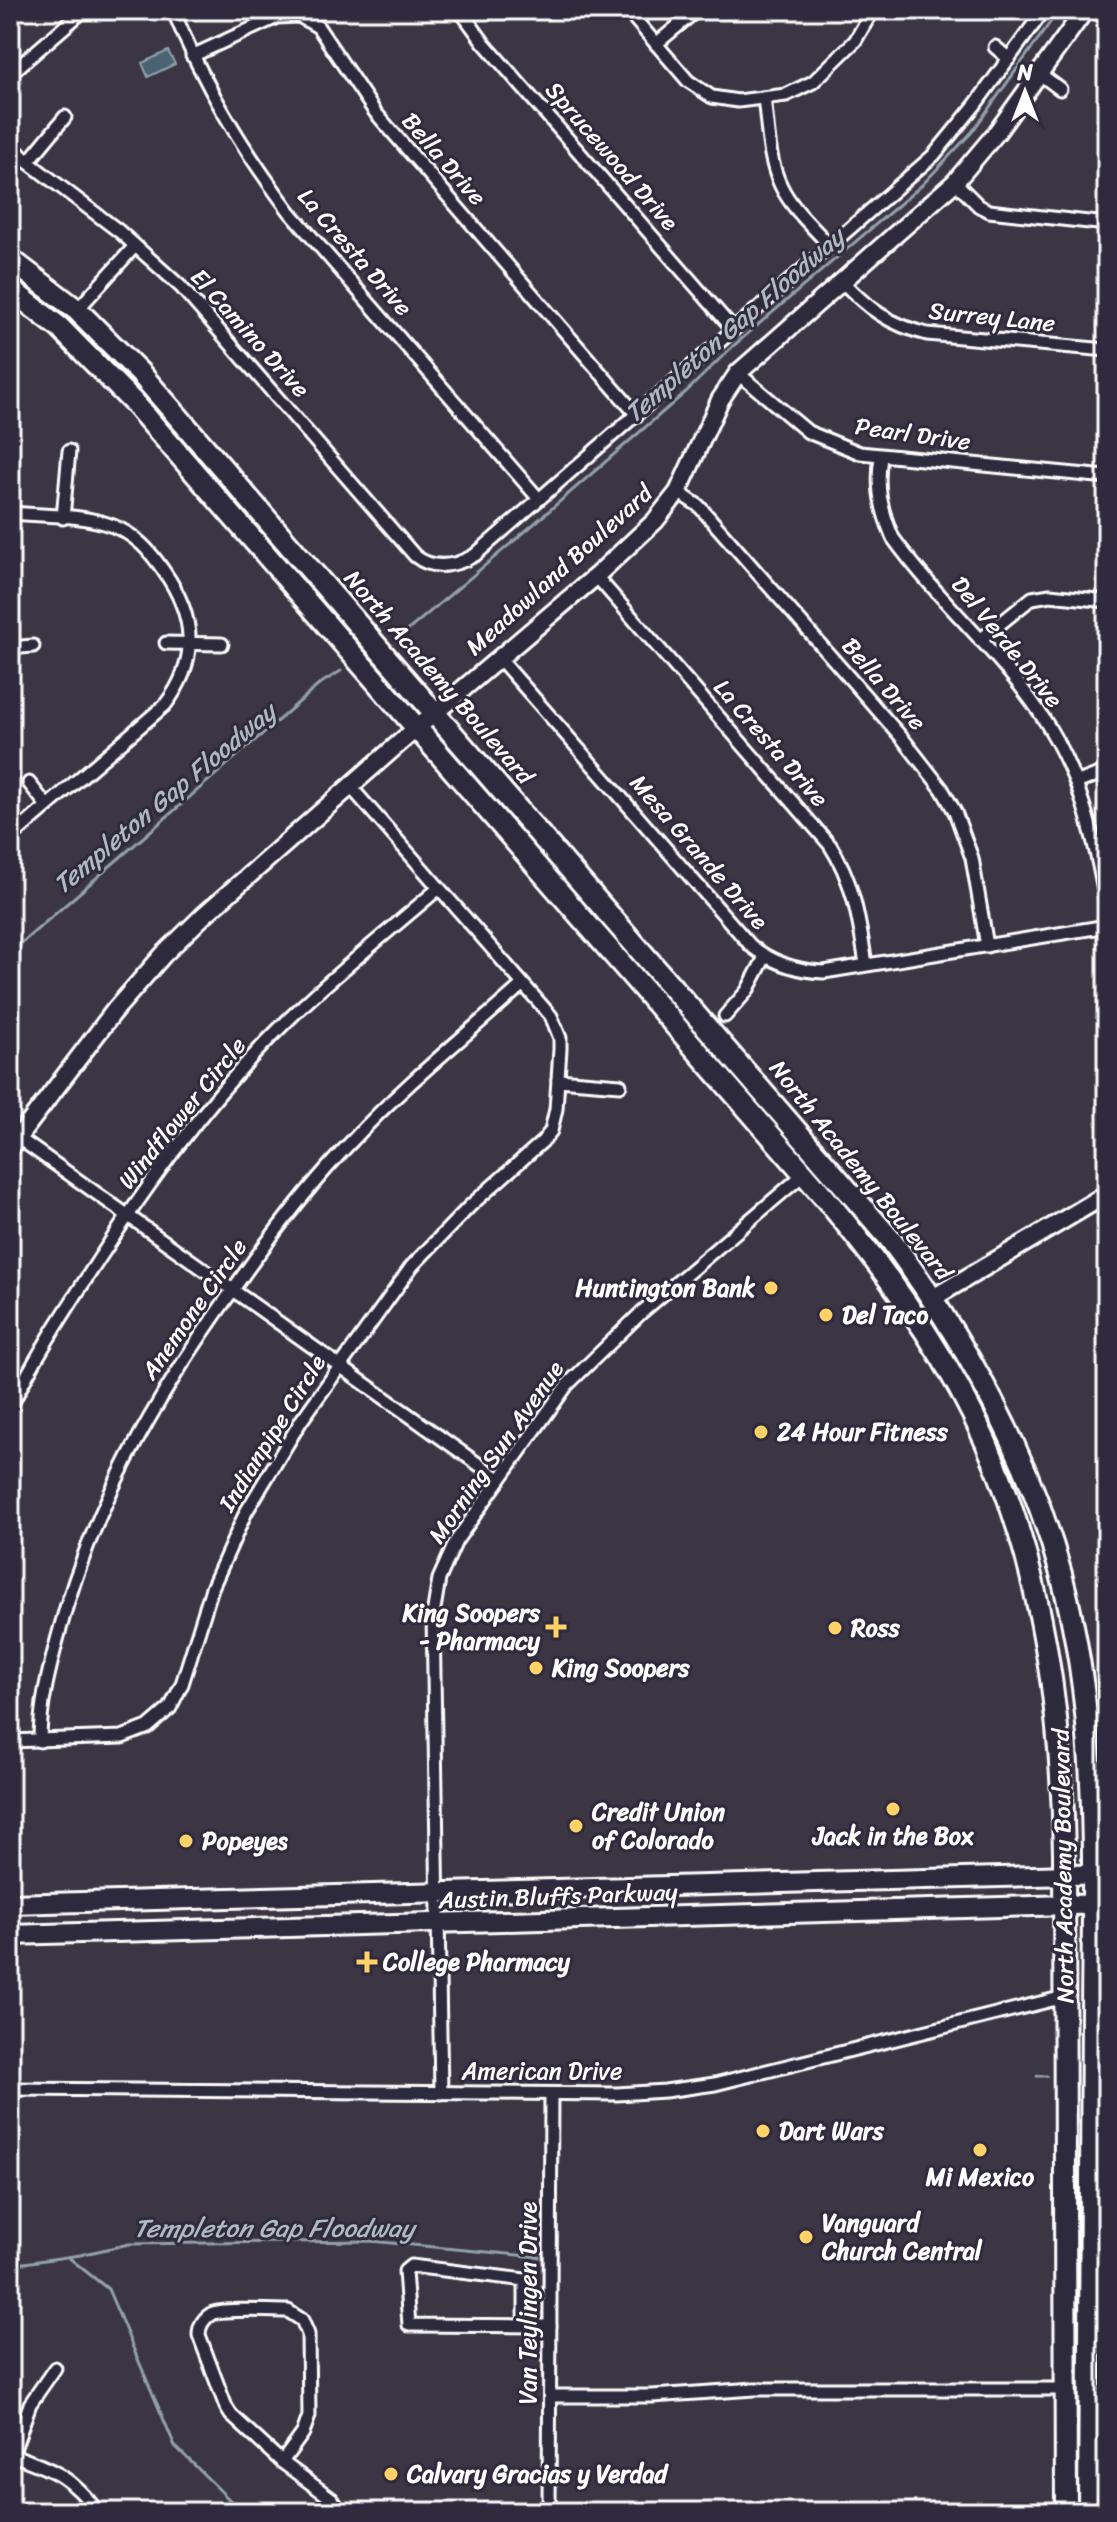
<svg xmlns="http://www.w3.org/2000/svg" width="1117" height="2522" font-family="Sriracha,sans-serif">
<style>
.water{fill:#4a6373;stroke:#92a1ab;stroke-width:2}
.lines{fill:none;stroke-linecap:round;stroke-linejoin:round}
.stream{stroke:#92a1ab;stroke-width:3}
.street-casing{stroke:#fff;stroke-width:17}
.secondary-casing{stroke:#fff;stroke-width:22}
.primary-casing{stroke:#fff;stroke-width:24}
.highway-casing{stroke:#fff;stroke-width:26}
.street{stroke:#2f2a3d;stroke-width:11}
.secondary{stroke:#2f2a3d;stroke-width:16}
.primary{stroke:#2f2a3d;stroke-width:18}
.highway{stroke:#2f2a3d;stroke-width:20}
.poi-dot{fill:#ffd166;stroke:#2f2a3d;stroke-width:3}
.labels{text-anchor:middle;stroke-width:6;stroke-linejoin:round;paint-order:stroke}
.street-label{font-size:24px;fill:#fff;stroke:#2f2a3d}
.poi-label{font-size:24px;font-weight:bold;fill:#fff;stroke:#2f2a3d;text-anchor:start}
.water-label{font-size:26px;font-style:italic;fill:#aeb9c0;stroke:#2f2a3d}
</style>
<rect width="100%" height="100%" fill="#3c3544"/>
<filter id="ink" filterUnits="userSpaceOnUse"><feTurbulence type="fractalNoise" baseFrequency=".0125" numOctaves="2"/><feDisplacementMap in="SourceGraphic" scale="16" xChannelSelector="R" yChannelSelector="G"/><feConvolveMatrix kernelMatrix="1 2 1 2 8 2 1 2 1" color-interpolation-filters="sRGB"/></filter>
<g filter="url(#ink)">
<polygon class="water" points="168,51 175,64 148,77 142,63"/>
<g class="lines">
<g class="stream">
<polyline points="400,637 528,529 687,391 732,347 922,185 972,132 1059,10"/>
<polyline points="10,953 321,683 341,671"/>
<polyline points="1037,2076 1047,2076"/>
<polyline points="68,2257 108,2289 175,2446 242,2512"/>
<polyline points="10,2265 80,2255 129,2244 370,2241 539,2257"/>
</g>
<defs>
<g id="street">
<path d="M173 10C204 85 241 147 290 212L539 499"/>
<polyline points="460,10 484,43 733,329"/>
<polyline points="627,10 688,81 712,97 738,101 786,95 813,82 855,41 873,10"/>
<polyline points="656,44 697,10"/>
<polyline points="995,47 1009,59"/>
<polyline points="192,56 277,17 299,16 318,27 375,112 637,415"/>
<polyline points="10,74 84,10"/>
<polyline points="1040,74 1060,89"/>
<path d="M764 98C768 127 768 160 781 186 792 209 813 227 830 246"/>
<path d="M10 144 28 162 120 232 181 287 415 556C434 571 456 566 475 555L934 155 975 105 1044 10"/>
<polyline points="28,162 65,117"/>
<polyline points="955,182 979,206 989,211 1107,224"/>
<path d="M842 281C867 308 890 325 927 334L1107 350"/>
<polyline points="77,310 135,246"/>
<polyline points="738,373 808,432 860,453 1107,477"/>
<path d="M881 457C876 487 881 510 893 538 937 599 995 648 1038 710 1080 772 1095 837 1107 909"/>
<polyline points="678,492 699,506 903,739 942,789 955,812 972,858 987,946"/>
<path d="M10 513C43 516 82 514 113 526 136 535 150 551 163 570 195 615 200 660 165 705L10 838"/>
<polyline points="63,518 69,451"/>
<path d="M596 576 830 845C854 882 859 921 866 964"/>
<polyline points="980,640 1032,598 1050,595 1107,601"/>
<polyline points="166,643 222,644"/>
<polyline points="10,648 33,646"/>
<path d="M499 658 751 946C773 963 796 971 824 972L1107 926"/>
<polyline points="29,783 47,806"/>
<polyline points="1076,783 1107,771"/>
<polyline points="725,1016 747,991 765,957"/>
<polyline points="558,1080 620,1085"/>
<polyline points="10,1132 499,1479"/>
<path d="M10 1408C35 1357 66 1310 97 1262 148 1184 202 1108 267 1041 320 986 381 938 439 888"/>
<polyline points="10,1741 122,1737 148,1727 170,1708 182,1684 212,1588 246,1512 301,1421 412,1266 470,1206 543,1141 551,1131 556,1109 560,1049 560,1038 551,1016 350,786"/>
<path d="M40 1741C40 1706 48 1674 57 1640 90 1511 155 1398 232 1291 269 1238 308 1186 353 1140 405 1084 465 1036 522 985"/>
<polyline points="10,2089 617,2094 665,2091 715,2084 1064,1997"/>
<polyline points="441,2093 433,1615 439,1579 456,1541 567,1385 642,1312 804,1174"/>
<path d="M288 2311 302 2320 308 2334 309 2416 303 2433 282 2462 231 2415 226 2407 199 2335C199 2326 203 2319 211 2314 223 2308 273 2311 288 2311Z"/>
<polyline points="525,2326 525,2280 411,2266 405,2271 409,2325 550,2326"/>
<polyline points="550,2396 652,2396 755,2389 1066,2389"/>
<path d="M10 2454C53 2470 69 2474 98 2512"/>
<polyline points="12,2455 30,2404 55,2368"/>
<polyline points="282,2462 332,2499 341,2512"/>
<polyline points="549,2512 551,2094"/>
</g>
<g id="secondary">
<polyline points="10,1148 115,1010 163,955 204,915 404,739 596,576 655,521 678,492 720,400 738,373 955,182 997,132 1085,10"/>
<polyline points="933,1298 1107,1194"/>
</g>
<g id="primary">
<polyline points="10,1904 1107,1874"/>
<polyline points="10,1935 1107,1904"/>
</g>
<g id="highway">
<path d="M10 259 77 310 141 374 890 1239C965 1340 1028 1452 1061 1574 1100 1717 1093 1868 1092 2015 1091 2181 1090 2346 1089 2512"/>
<path d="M10 289 60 328 135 404 826 1199C882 1267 934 1336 973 1415 1040 1550 1062 1705 1064 1853L1066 2512"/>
</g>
</defs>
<use href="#street" class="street-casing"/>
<use href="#secondary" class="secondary-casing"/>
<use href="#primary" class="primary-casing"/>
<use href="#highway" class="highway-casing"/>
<use href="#street" class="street"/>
<use href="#secondary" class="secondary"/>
<use href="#primary" class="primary"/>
<use href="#highway" class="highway"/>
</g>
</g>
<g class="poi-dot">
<circle cx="771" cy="1288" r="8"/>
<circle cx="826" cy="1315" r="8"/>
<circle cx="761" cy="1432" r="8"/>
<path d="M552 1615h8v8h8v8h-8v8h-8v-8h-8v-8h8z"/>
<circle cx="835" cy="1628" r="8"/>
<circle cx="536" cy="1668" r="8"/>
<circle cx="893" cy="1809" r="8"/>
<circle cx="576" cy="1826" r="8"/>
<circle cx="186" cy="1841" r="8"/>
<path d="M363 1950h8v8h8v8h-8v8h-8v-8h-8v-8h8z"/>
<circle cx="763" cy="2131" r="8"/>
<circle cx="980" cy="2150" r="8"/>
<circle cx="806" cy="2237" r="8"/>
<circle cx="391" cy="2474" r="8"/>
</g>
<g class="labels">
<g class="street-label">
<text transform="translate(612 156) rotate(49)" y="8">Sprucewood Drive</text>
<text transform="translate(444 159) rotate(49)" y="8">Bella Drive</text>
<text transform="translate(355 252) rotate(49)" y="8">La Cresta Drive</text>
<text transform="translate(992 317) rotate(6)" y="8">Surrey Lane</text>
<text transform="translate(250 333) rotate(48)" y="8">El Camino Drive</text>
<text transform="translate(913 434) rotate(8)" y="8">Pearl Drive</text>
<text transform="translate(559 570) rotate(-42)" y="8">Meadowland Boulevard</text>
<text transform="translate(1007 642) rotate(51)" y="8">Del Verde Drive</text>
<text transform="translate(439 677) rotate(49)" y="8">North Academy Boulevard</text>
<text transform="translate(884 684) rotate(49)" y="8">Bella Drive</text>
<text transform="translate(771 743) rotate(49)" y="8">La Cresta Drive</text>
<text transform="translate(699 852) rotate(49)" y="8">Mesa Grande Drive</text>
<text transform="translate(182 1113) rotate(-51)" y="8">Windflower Circle</text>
<text transform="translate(861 1170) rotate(51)" y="8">North Academy Boulevard</text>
<text transform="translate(194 1309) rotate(-55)" y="8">Anemone Circle</text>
<text transform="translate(272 1433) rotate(-58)" y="8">Indianpipe Circle</text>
<text transform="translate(496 1452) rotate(-55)" y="8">Morning Sun Avenue</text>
<text transform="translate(1063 1866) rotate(-91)" y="8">North Academy Boulevard</text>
<text transform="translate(558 1896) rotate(-2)" y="8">Austin Bluffs Parkway</text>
<text x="542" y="2079">American Drive</text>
<text transform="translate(528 2303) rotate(-90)" y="8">Van Teylingen Drive</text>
</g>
<g class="poi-label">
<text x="755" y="1296" text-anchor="end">Huntington Bank</text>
<text x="842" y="1323">Del Taco</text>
<text x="777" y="1440">24 Hour Fitness</text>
<text x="540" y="1621" text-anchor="end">King Soopers<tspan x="540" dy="28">- Pharmacy</tspan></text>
<text x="851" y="1636">Ross</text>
<text x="552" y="1676">King Soopers</text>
<text x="592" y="1820">Credit Union<tspan x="592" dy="28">of Colorado</tspan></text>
<text x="893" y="1844" text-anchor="middle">Jack in the Box</text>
<text x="202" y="1849">Popeyes</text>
<text x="383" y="1970">College Pharmacy</text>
<text x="779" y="2139">Dart Wars</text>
<text x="980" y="2185" text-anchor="middle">Mi Mexico</text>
<text x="822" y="2231">Vanguard<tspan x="822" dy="28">Church Central</tspan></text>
<text x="407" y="2482">Calvary Gracias y Verdad</text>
</g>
<g class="water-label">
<text transform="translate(734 325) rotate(-41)" y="9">Templeton Gap Floodway</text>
<text transform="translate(164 798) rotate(-40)" y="9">Templeton Gap Floodway</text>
<text x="274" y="2237">Templeton Gap Floodway</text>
</g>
</g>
<rect width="1117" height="2522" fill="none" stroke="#2f2a3d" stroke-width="40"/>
<rect x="20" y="20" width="1077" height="2482" fill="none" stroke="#fff" stroke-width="3" filter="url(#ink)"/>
<g transform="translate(1025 92)" stroke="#2f2a3d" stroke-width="6" paint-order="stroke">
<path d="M0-6L14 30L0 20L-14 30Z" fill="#ffffff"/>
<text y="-12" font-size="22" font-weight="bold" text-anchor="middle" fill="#ffffff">N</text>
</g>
</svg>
